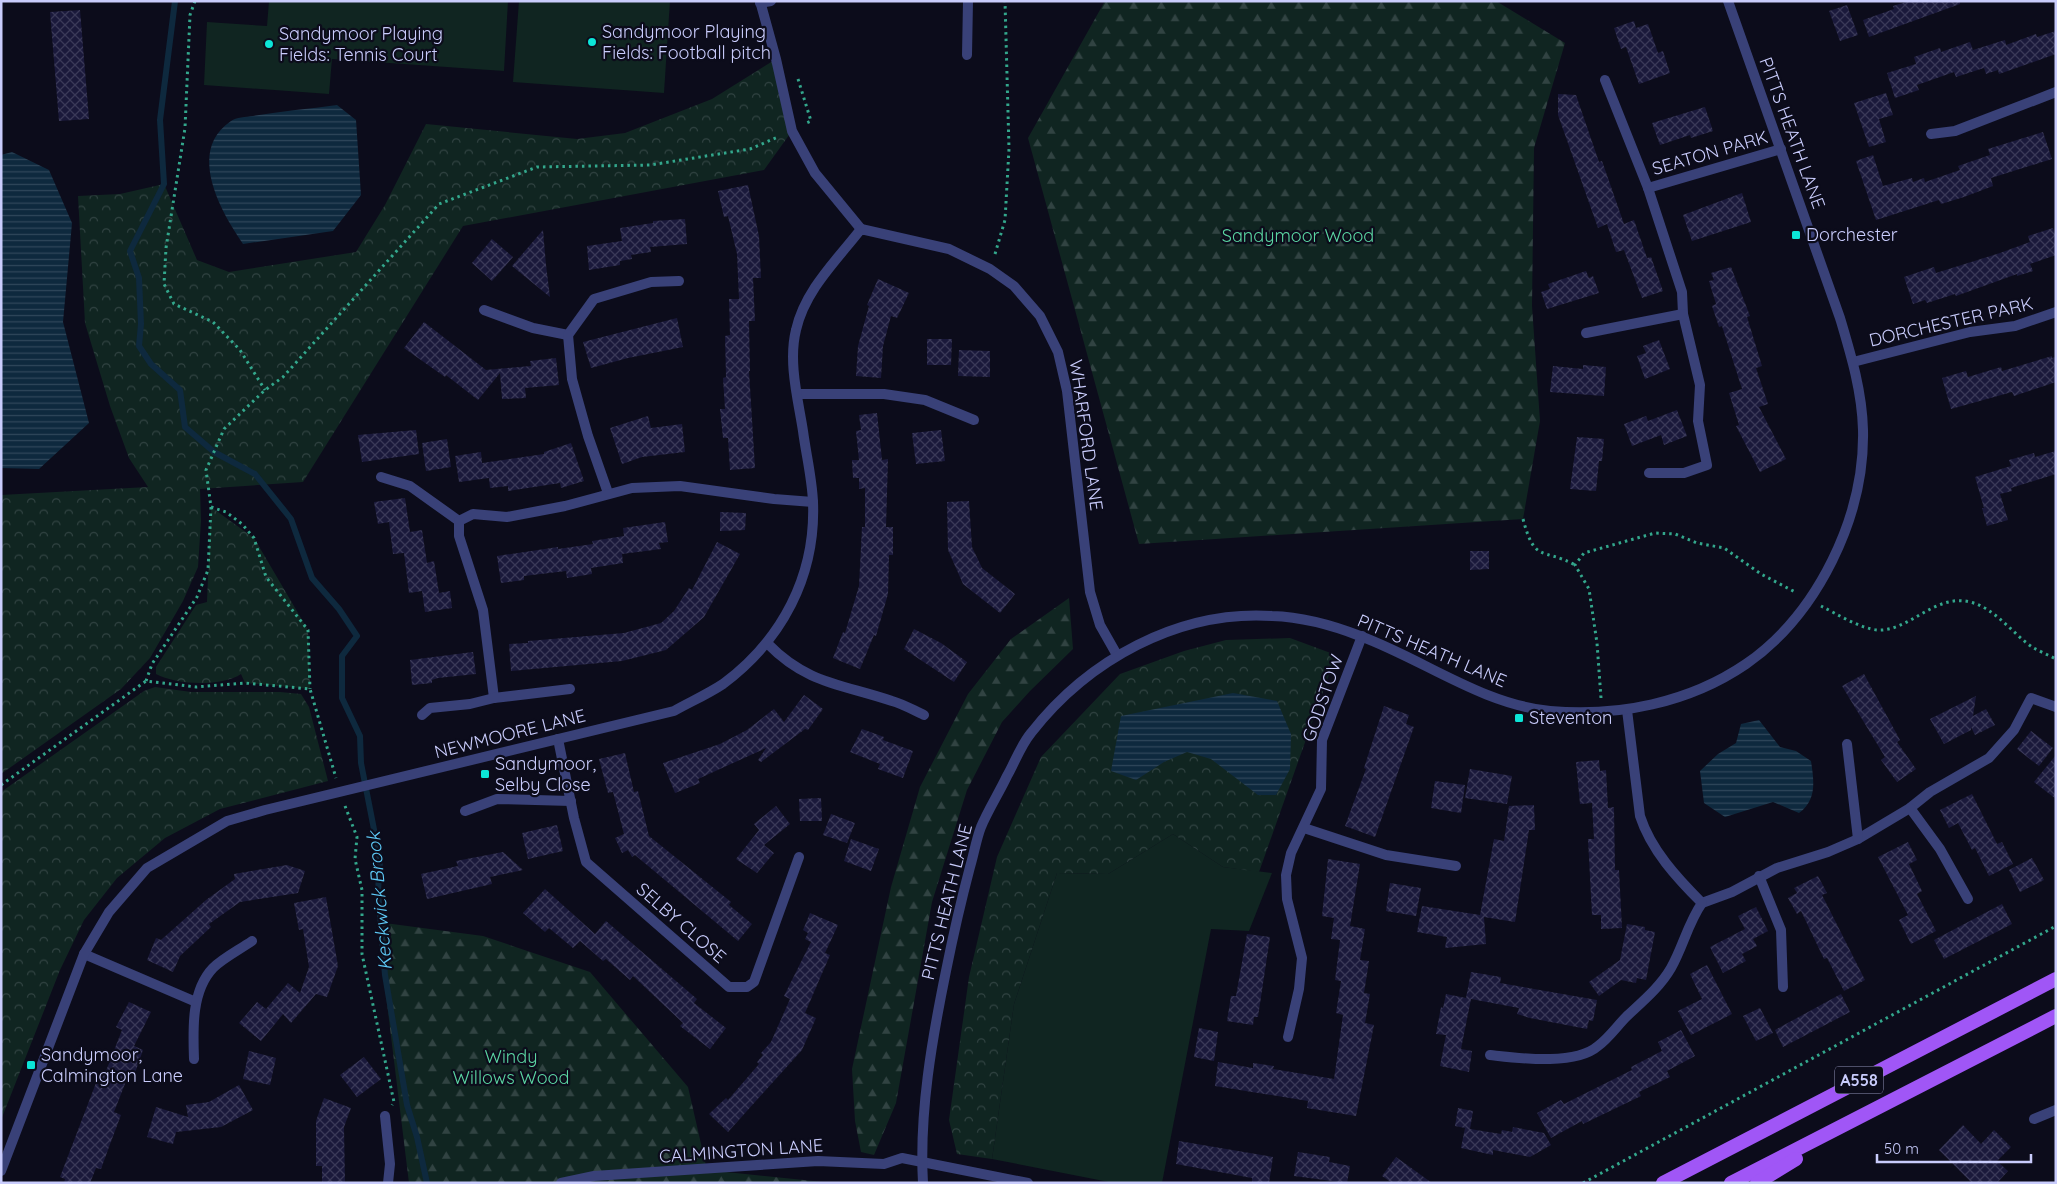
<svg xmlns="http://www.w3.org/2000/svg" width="2057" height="1184" font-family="Quicksand,sans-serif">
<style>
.grass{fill:#102521}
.forest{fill:url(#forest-firs)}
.park{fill:url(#park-crowns)}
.water{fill:url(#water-rules)}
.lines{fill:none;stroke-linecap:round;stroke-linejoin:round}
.stream{stroke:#0e293e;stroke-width:6}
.building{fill:url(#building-cross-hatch)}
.path{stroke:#33a78c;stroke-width:3;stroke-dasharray:2.5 4;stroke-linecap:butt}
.service{stroke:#394178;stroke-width:10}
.minor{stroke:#394178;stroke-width:10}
.tertiary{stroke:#394178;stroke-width:10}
.primary{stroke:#a056f6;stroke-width:14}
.poi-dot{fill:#0ce5d7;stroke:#0c0c1b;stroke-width:2}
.labels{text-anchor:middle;stroke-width:4.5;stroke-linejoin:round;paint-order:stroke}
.shield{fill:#0c0c1b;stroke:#9092b8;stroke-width:1}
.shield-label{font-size:16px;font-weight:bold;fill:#c9ccfc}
.poi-label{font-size:18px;fill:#c9ccfc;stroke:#0c0c1b;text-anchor:start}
.street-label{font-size:18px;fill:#c9ccfc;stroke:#0c0c1b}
.park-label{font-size:18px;fill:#5bd7a3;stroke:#0c0c1b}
.water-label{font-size:19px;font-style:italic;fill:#5dc9f6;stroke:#0c0c1b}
</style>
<defs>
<pattern id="forest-firs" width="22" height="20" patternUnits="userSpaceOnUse" patternTransform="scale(1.25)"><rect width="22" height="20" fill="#102521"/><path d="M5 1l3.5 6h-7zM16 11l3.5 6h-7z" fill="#314342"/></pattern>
<pattern id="park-crowns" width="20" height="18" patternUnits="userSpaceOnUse" patternTransform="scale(1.25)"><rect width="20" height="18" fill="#102521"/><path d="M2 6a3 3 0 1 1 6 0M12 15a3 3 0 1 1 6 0" fill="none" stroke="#314342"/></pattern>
<pattern id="water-rules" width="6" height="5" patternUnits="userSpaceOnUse" patternTransform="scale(1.25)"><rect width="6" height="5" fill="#0e293e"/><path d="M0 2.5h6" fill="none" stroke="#30475b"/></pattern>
<pattern id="building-cross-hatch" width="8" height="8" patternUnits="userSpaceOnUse" patternTransform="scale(1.25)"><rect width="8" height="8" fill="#1a193b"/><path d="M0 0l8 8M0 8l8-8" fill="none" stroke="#3a3958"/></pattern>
</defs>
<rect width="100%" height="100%" fill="#0c0c1b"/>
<g class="grass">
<polygon points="269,1 508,1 504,71 332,59 329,94 204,85 207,22 267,26"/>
<polygon points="519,1 670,1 664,93 513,82"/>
<polygon points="1173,834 1223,867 1272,873 1249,931 1211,929 1162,1183 1114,1183 992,1159 1014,1004 1057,873 1108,874"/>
</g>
<g class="forest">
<polygon points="1105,1 1496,1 1565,43 1534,148 1532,306 1540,421 1523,519 1139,544 1028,138"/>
<polygon points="1069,598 1073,649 1030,691 1002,722 967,790 932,902 896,1103 874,1155 861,1152 855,1121 852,1069 891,887 920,787 968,694 1011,639"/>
<polygon points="377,922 483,936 590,972 688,1087 707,1170 833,1183 409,1183"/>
</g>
<g class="park">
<polygon points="776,59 792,131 764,170 463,226 303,482 200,489 201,521 198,567 183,601 150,658 121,689 1,774 1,495 148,487 129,458 110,406 85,323 78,196 120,194 164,184 197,260 229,272 356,252 385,205 426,124 577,139 625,133 712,99"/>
<path d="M211 507 254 538 308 630 310 689 245 683 241 674C222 687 176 685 156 674V667L196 605 207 602Z"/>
<polygon points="1290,638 1336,655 1259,872 1223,867 1173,834 1108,874 1057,873 1014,1004 992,1159 957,1154 949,1120 969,977 997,857 1041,757 1120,674 1184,651 1226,640"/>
<polygon points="155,687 191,692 280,692 301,694 309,707 328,781 220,809 165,838 117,878 84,920 60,970 1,1120 1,792 144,691"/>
</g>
<g class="water">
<path d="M337 105 356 120 361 195 333 231 243 244C221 212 186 151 231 121 236 117 246 117 253 116 281 111 309 109 337 105Z"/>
<polygon points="12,152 49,170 72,223 63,322 89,423 39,469 1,468 1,155"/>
<polygon points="1233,693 1277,701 1291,734 1290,769 1276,795 1258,795 1211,759 1187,752 1164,762 1136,780 1111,771 1121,716"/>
<path d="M1759 720 1780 747 1796 751 1811 761C1814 781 1817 800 1799 813L1773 802 1725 817 1704 803 1700 771 1718 754 1736 743 1741 724Z"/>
</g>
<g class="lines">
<polyline class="stream" points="175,1 160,120 164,184 130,251 139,278 141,324 139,346 151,364 180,390 185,427 214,452 255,474 291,519 312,578 339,609 357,636 342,656 342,698 360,736 361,763 380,860 378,891 385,975 407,1105 417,1137 427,1183"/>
</g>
<g class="building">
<polygon points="1909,1 1960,1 1960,4 1869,37 1863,20 1894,9 1893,6"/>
<polygon points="1847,5 1858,35 1840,41 1829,11"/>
<polygon points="80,10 89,119 59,121 50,12"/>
<polygon points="1634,21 1636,28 1648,24 1658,53 1663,51 1670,73 1639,84 1626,47 1621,49 1614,28"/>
<polygon points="2056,31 2056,54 1999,74 1998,70 1986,74 1984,68 1956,77 1954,72 1917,85 1919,90 1895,98 1887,73 1916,64 1914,57 1940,48 1941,52 1970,42 1973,50 2005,40 2006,45 2036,34 2037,37"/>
<polygon points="1886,93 1893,115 1879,119 1886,142 1869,147 1854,103"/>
<polygon points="1558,94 1576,95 1599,162 1602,161 1624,224 1634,220 1647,258 1651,257 1663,291 1642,298 1624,250 1616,252 1607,224 1598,228 1558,115"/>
<polygon points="1705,107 1713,131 1691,138 1690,135 1660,145 1652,123"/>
<polygon points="2043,132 2052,159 1991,178 1993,186 1964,197 1941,204 1939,200 1876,220 1856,161 1873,155 1883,186 1912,178 1913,182 1924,178 1925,182 1960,170 1958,166 1990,155 1988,149"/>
<polygon points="748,185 759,236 761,278 753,278 755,321 749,321 750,371 749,371 755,468 730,470 728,438 723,438 720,409 725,409 723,378 726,377 725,336 730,335 729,299 739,299 737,254 728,216 724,217 718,191"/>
<polygon points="1742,193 1751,222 1692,241 1683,215"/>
<polygon points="685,219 687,244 650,247 651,252 631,255 632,259 620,261 620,265 589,270 587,246 622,241 620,228 653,223 653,221"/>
<polygon points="2053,228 2056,237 2056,255 2030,264 2033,271 2017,276 2017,274 1956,296 1955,294 1927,303 1925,300 1913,304 1904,277 1934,267 1936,273 2000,253 2030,242 2028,236"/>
<polygon points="543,230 546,265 550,297 512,266"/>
<polygon points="492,239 513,257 492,281 472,263"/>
<polygon points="1731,267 1750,316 1747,317 1762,366 1756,368 1768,404 1759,407 1786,459 1760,472 1736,426 1739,425 1729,393 1742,389 1722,326 1719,327 1712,306 1716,304 1709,281 1714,280 1711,273"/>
<polygon points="1586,271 1589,278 1593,276 1599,293 1547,309 1541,292 1550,289 1548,284"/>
<polygon points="878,279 909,293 897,318 891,316 883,346 881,378 856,376 858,346 869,306 867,305"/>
<polygon points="677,318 683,347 628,358 591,368 583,342"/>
<polygon points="424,322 486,370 531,366 530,361 556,358 559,385 525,388 526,398 502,399 500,373 478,400 446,375 445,377 404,348"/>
<polygon points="927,339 952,339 951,365 927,365"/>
<polygon points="1659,340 1670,369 1645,379 1637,356 1646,353 1643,346"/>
<polygon points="959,350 990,351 990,377 958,376"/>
<polygon points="2052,356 2052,358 2056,357 2056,382 2014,396 2012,392 1951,409 1942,378 1966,371 1968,377 2001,367 2002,371"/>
<polygon points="1583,365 1606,367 1604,396 1550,392 1553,366 1583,369"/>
<polygon points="1677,410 1687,436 1664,445 1661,435 1632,446 1624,424 1646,416 1648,421"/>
<polygon points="877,413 882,460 888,459 886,527 893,527 893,555 889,555 888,594 876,636 874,635 860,669 833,658 843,632 845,633 859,586 862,527 865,527 865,488 859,489 859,478 853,478 852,460 859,460 856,431 861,430 859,415"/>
<polygon points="648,416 651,428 682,424 685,452 642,457 622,464 610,428"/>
<polygon points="416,430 419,454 362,462 358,435"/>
<polygon points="941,430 945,461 916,464 912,433"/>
<polygon points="1577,437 1604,439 1602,461 1599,461 1596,491 1570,489"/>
<polygon points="447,439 451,467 426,471 422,443"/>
<polygon points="571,443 584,481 561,488 560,483 508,491 508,486 490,488 489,478 459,482 455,456 481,452 482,463 544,454 544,452"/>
<polygon points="2056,451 2056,474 2011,488 2012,491 2000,494 2008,520 1987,526 1982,508 1984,508 1975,477 2011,466 2009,460 2034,453 2035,457"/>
<polygon points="405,498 410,532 422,530 427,563 434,561 439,593 450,591 452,608 425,612 422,591 409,593 404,553 393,554 389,522 378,524 374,502"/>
<polygon points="969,501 972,547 982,568 1015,594 1000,613 963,584 948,550 947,502"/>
<polygon points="720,512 746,513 745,530 720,531"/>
<polygon points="665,522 668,542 659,543 661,549 622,554 623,563 591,568 592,574 567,578 566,571 524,576 524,580 501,583 497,556 558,547 558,549 593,544 592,541 624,536 623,528"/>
<polygon points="717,542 740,554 704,617 666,650 622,661 511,671 509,644 528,643 528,641 624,633 661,623 674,611 689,588 692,590"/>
<polygon points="1470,551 1489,551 1489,569 1470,570"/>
<polygon points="914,629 941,643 967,662 954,682 904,649"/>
<polygon points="473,652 476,674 438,678 432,680 432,683 412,685 410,660"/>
<polygon points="1864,674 1900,740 1897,742 1916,769 1897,782 1881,760 1885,757 1842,686"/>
<polygon points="804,695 823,709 808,730 805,729 761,762 758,760 766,748 698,779 700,783 675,793 663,763 720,744 747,730 774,709 784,722"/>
<polygon points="1976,696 1973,716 1986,709 1995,725 1975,735 1971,727 1971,730 1944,744 1930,719"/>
<polygon points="1384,706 1409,715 1406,724 1414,727 1375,837 1345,826 1366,769 1364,768"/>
<polygon points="862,729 884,737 883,740 913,751 903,778 878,769 880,764 850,752"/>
<polygon points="2031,731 2053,748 2039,766 2017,749"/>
<polygon points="625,753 634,792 638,791 649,836 731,902 729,905 752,924 738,941 635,855 632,857 628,850 622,853 615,838 624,834 613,792 608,793 599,759"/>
<polygon points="2056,755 2056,799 2034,782"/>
<polygon points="1599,760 1600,771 1606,770 1608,808 1614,807 1615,870 1619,870 1622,928 1601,929 1601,915 1592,915 1588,839 1594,839 1592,803 1580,804 1576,762"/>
<polygon points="1470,769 1512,776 1507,804 1465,798"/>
<polygon points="1435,781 1465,785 1461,813 1431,808"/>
<polygon points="1972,794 1997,844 2002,842 2013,864 1989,876 1975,848 1972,850 1958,823 1949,828 1940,810"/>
<polygon points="821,798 822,821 800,821 799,799"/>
<polygon points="1534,805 1535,830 1529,830 1515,922 1484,917 1486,944 1445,948 1447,937 1417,932 1422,906 1480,915 1494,839 1504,841 1509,806"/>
<polygon points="776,806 790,824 764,845 774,853 757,873 736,859 759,830 754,824"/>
<polygon points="831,814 855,823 847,843 823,835"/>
<polygon points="557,825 563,851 528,859 522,833"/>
<polygon points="851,839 879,849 871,871 844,861"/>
<polygon points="1908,842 1917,860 1909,864 1922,891 1917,894 1936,931 1911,944 1899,920 1908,915 1878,857"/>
<polygon points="503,852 523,870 490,877 492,884 427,899 421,874 458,866 456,861"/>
<polygon points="2032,858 2044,880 2020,892 2009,870"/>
<polygon points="1328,859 1360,864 1350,926 1365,929 1360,960 1369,961 1364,993 1370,994 1365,1023 1374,1025 1356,1116 1307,1108 1308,1101 1215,1086 1218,1062 1253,1068 1253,1063 1274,1066 1273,1069 1334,1079 1343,1015 1336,1013 1341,981 1335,980 1340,940 1331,939 1334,918 1322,916"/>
<polygon points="287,865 305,871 298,893 240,902 209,924 211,927 180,956 173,972 147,960 156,938 161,940 206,900 235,879 234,874"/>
<polygon points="1818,876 1827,893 1822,895 1865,980 1844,991 1827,958 1824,959 1801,911 1797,914 1788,898 1797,893 1794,888"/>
<polygon points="1390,883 1421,888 1416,916 1386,911"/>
<polygon points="545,889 595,934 606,921 697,999 694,1003 726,1028 710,1049 680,1026 683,1023 633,976 630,980 606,959 603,961 580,941 573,948 549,928 545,932 523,913"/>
<polygon points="326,897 338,966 327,997 316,994 291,1023 283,1014 261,1041 239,1023 257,1002 266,1009 288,983 300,993 309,967 303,929 299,930 294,903"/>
<polygon points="2002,904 2012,924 1944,959 1934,940"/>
<polygon points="1756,907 1768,931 1753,939 1757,946 1742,954 1746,961 1723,973 1710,947 1745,929 1738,916"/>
<polygon points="810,913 838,925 825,953 830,955 805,1013 816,1018 802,1050 728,1132 709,1114 726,1098 728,1100 759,1064 757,1062 763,1055 761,1053 771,1042 790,999 784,996 811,942 805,939 808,933 803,930"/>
<polygon points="1627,924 1645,927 1645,930 1655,932 1646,980 1637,978 1636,983 1621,980 1599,996 1589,982 1620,960"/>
<polygon points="1247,934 1270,937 1258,1017 1254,1017 1253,1025 1227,1021 1231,996 1236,996"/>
<polygon points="1707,965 1732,1014 1691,1035 1678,1011 1702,999 1690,974"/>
<polygon points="1471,972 1501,977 1500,983 1597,1000 1593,1021 1589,1020 1587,1029 1530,1018 1517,1014 1519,1008 1471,999 1461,1049 1472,1051 1469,1072 1440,1066 1446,1035 1436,1034 1441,1007 1443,1008 1446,994 1466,998"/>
<polygon points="1841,994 1850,1012 1783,1047 1775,1030"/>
<polygon points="129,1002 151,1012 134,1046 143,1050 135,1073 130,1071 114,1112 121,1115 109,1147 101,1169 96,1168 90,1183 64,1183 65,1179 60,1177 96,1083 99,1084 104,1070 106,1071 122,1030 116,1027"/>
<polygon points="1760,1008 1773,1033 1756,1041 1743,1016"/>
<polygon points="1199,1028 1218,1032 1214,1061 1194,1057"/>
<polygon points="1681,1030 1695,1056 1667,1071 1670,1077 1639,1092 1641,1096 1583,1124 1582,1121 1551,1138 1537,1113 1561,1100 1564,1104 1632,1070 1631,1067 1662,1051 1658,1042"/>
<polygon points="249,1051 276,1058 270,1085 243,1079"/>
<polygon points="364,1057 381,1079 357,1097 340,1075"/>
<polygon points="239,1085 253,1110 221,1127 176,1132 173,1144 147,1137 156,1107 188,1117 186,1105 209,1102"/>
<polygon points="324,1098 351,1108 344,1127 345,1183 322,1183 322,1166 316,1166 316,1121"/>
<polygon points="1458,1108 1473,1111 1470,1129 1501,1134 1502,1130 1512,1132 1513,1127 1544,1133 1551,1145 1530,1157 1493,1150 1493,1155 1461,1148 1465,1128 1455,1126"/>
<polygon points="1963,1125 1981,1144 1994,1130 2011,1147 1997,1161 2008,1171 1997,1183 1972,1183 1939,1150"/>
<polygon points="1179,1141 1273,1157 1269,1183 1252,1183 1252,1178 1176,1164"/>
<polygon points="1298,1152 1330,1157 1329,1162 1350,1166 1347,1183 1294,1176"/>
<polygon points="1396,1157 1432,1183 1392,1183 1382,1176"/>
</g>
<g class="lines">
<g class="path">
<polyline points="195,1 190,15 185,128 166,248 164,284 174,304 213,322 240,350 265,390"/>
<polyline points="798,79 811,121 804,124"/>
<polyline points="995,254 1005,220 1009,149 1005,1"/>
<polyline points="211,507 226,512 242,524 254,538 266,577 308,630 310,689"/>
<path d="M1523 519C1535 564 1542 547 1575 565"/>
<path d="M1821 606C1837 614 1859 628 1877 630 1909 632 1935 593 1970 602 1995 608 2012 633 2032 647 2039 651 2048 655 2056 659"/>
<polyline points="146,681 152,664 197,597 208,570 211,507 206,470 224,429 265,390 283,377 439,204 537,167 650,165 750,149 778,137"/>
<polyline points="1601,698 1597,643 1589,589 1575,565 1584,553 1655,533 1675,534 1697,543 1724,548 1761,574 1795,592"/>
<polyline points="1,785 146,681 196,687 245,683 310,689 336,778"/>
<polyline points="345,806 357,837 355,859 362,890 362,954 394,1102 392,1105"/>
<polyline points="1583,1183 2056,926"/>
</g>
<g class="service">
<polyline points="381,477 410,486 459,521"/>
<polyline points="2034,1119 2056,1110"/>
</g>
<g class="minor">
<polyline points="760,1 776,59 792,131 815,173 861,229"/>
<polyline points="760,3 771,1"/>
<polyline points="967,55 968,1"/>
<polyline points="1605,80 1648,188 1682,292 1683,314 1700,385 1698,421 1707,465 1684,473 1649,473"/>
<polyline points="1931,134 1955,131 2056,92"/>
<polyline points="1648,188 1781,149"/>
<polyline points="484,310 533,328 568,335 594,299 651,282 679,281"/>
<polyline points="1586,333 1683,314"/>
<polyline points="568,335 572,379 588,436 608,493"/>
<polyline points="1853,362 1970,332 2015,326 2056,312"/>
<polyline points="798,394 884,394 925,400 974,420"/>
<path d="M768 644C807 684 842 684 892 701 903 704 913 710 924 715"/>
<polyline points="494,698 483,610 459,536 459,521 473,514 507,517 565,506 632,488 680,486 774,499 813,502"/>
<path d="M1627 710 1640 816C1651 850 1677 878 1702 903L1732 892 1777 868 1828 852 1858 839 1910 808 1930 792 1989 758 2014 730 2031 698 2056 707"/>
<polyline points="422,715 430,708 470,704 494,698 570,689"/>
<polyline points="558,739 574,818 586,862 729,987 747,987 754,982 799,857"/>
<polyline points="1847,744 1858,839"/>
<polyline points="1910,808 1940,849 1968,899"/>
<polyline points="465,811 497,799 571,801"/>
<polyline points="1304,828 1386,855 1456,866"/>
<polyline points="1759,876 1781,930 1783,987"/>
<polyline points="84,954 196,1002"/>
<polyline points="1288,1037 1299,989 1302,958 1287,899 1286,875 1291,853 1321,789 1322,740 1362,636"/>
<path d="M1490 1055C1518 1058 1575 1066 1598 1046 1609 1038 1617 1026 1627 1016 1643 1001 1660 987 1671 968 1683 947 1688 923 1702 903"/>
<path d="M194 1059C193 1030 191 991 213 968 223 958 239 950 252 941"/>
<polyline points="385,1116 390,1164 388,1183"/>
<polyline points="561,1183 594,1176 818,1161 884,1164 902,1158 1028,1183"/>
</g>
<g class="tertiary">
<path d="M1 1171 84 954 109 912 147 868 227 821 265 810 674 711C690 702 708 694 723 684 782 640 816 576 813 502 812 478 806 454 803 431 798 399 788 362 796 330 805 290 837 260 861 229L949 249 990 269 1014 286 1040 316 1058 352 1067 391 1090 592 1100 625 1117 655"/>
<path d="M923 1183C919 1113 932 1039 946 971 953 936 961 901 970 867 974 854 976 840 981 827 988 810 999 793 1007 776 1015 762 1021 745 1031 733 1088 660 1178 610 1272 616 1302 617 1332 625 1360 636 1423 659 1481 704 1550 711 1618 717 1689 703 1746 664 1818 614 1865 516 1863 430 1862 391 1851 355 1840 318L1728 1"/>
</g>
<g class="primary">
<polyline points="1663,1183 2056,979"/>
<polyline points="1731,1183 2056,1016"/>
<polyline points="1757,1183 1796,1159"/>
</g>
</g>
<g class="poi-dot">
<circle cx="592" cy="42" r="5"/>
<circle cx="269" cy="44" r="5"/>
<rect x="1791" y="230" width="10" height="10" rx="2.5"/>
<rect x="1514" y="713" width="10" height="10" rx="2.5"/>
<rect x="480" y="769" width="10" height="10" rx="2.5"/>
<rect x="26" y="1060" width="10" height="10" rx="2.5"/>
</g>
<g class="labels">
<rect class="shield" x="1835" y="1066.5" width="48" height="27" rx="4"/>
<g class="shield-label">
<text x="1859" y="1086">A558</text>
</g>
<g class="poi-label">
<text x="602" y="38">Sandymoor Playing<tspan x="602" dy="21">Fields: Football pitch</tspan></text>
<text x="279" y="40">Sandymoor Playing<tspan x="279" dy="21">Fields: Tennis Court</tspan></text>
<text x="1806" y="241">Dorchester</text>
<text x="1529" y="724">Steventon</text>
<text x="495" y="770">Sandymoor,<tspan x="495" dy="21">Selby Close</tspan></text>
<text x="41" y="1061">Sandymoor,<tspan x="41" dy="21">Calmington Lane</tspan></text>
</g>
<g class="street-label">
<text transform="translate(1792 133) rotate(70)" y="6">PITTS HEATH LANE</text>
<text transform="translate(1710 153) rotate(-16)" y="6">SEATON PARK</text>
<text transform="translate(1951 322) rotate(-13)" y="6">DORCHESTER PARK</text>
<text transform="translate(1086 435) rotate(82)" y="6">WHARFORD LANE</text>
<text transform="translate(1432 651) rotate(23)" y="6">PITTS HEATH LANE</text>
<text transform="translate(1323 698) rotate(-71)" y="6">GODSTOW</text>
<text transform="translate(510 734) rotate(-14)" y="6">NEWMOORE LANE</text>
<text transform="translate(947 902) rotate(-76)" y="6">PITTS HEATH LANE</text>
<text transform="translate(681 923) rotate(41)" y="6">SELBY CLOSE</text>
<text transform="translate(741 1151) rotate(-4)" y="6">CALMINGTON LANE</text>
</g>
<g class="park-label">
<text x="1298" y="242">Sandymoor Wood</text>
<text x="511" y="1063">Windy<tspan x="511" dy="21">Willows Wood</tspan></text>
</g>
<g class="water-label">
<text transform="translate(379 901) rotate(-95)" y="7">Keckwick Brook</text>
</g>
</g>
<rect width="2057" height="1184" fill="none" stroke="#c9ccfc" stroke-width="5"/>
<path d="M1877 1154v8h154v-8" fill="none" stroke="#c9ccfc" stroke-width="2.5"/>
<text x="1884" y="1154" font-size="15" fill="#c9ccfc" stroke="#0c0c1b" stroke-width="4" paint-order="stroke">50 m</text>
</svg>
